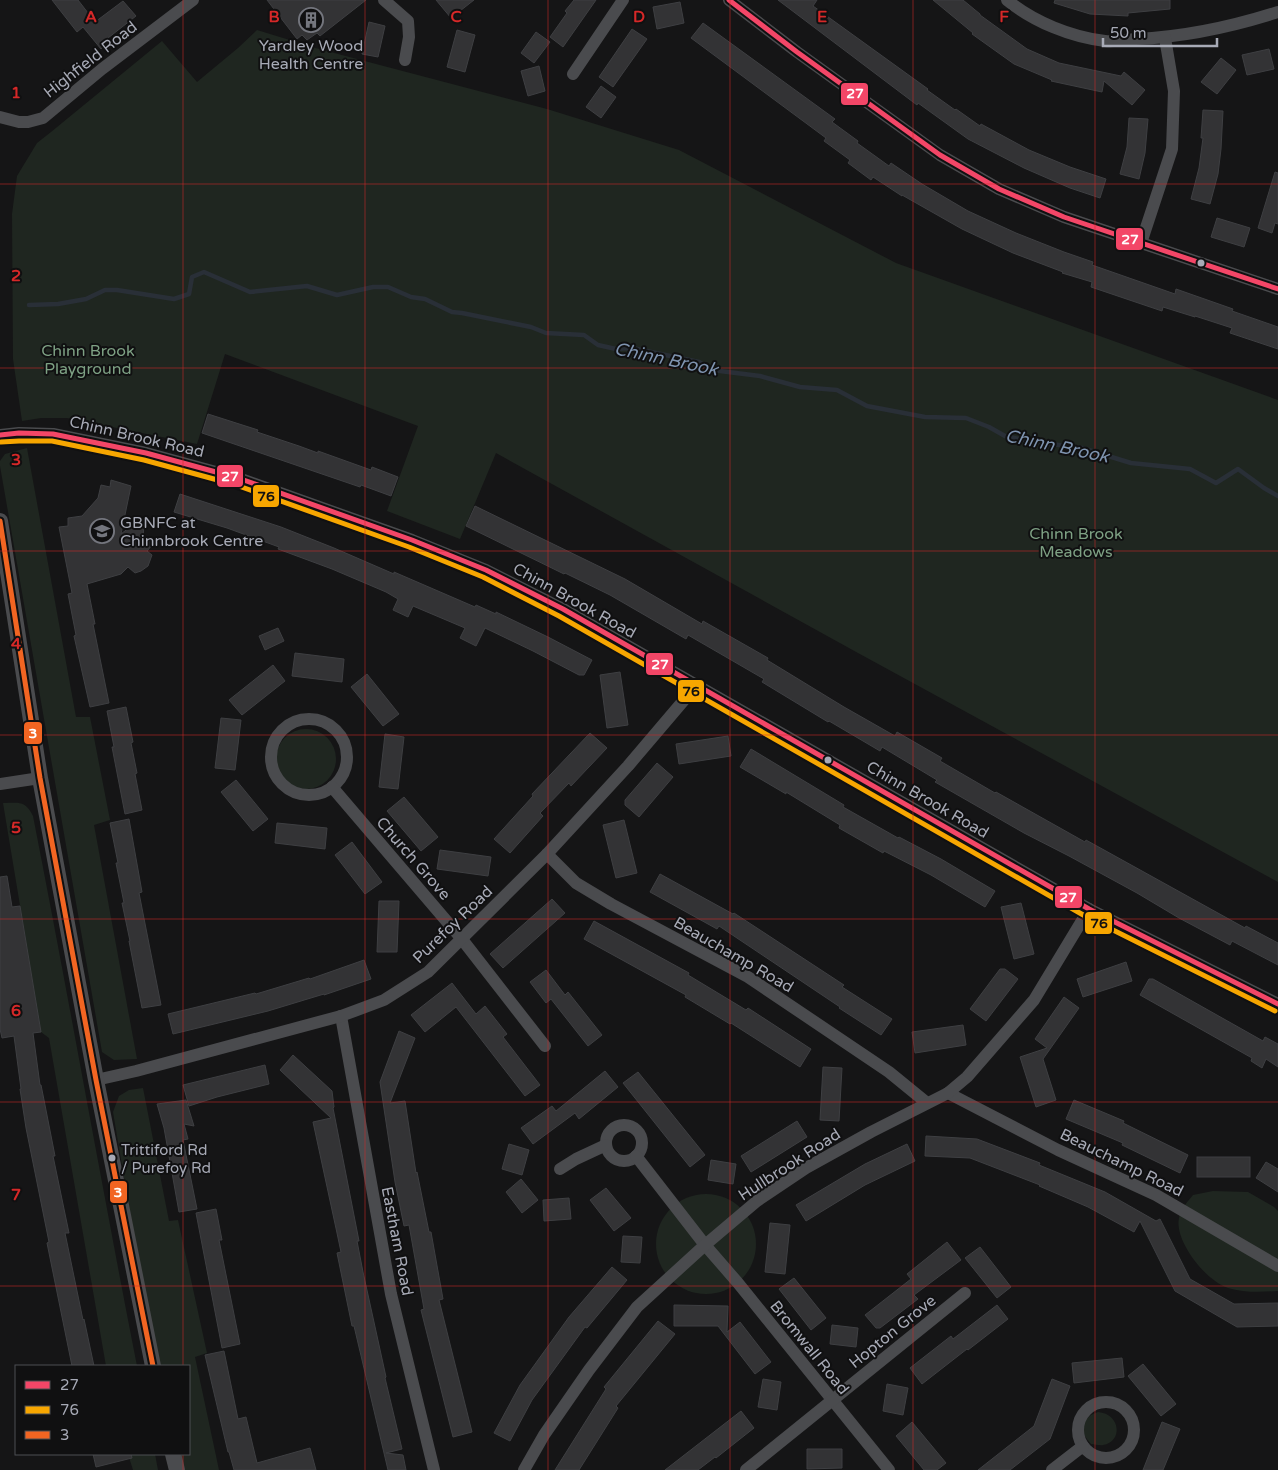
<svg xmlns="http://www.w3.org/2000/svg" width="1278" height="1470" font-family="'Varela Round',sans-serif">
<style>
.green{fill:#1f2620}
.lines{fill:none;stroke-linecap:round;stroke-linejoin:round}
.stream{stroke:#292f37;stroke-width:4.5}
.building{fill:#333335;stroke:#3e3f42}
.minor{stroke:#4a4b4e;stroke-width:12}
.tertiary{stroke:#4a4b4e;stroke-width:16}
.bus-1-casing{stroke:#101011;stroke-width:9}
.bus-2-casing{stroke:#101011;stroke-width:9}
.bus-3-casing{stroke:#101011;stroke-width:9}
.bus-1{stroke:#f34667;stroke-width:5}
.bus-2{stroke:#f7a600;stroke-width:5}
.bus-3{stroke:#f26522;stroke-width:5}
.grid{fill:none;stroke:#d62828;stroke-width:1;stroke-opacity:0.55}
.bus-dot{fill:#a7aab6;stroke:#101011;stroke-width:2}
.labels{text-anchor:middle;stroke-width:4;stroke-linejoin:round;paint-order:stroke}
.bus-label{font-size:15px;fill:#a7aab6;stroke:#101011;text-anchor:start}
.poi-label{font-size:16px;fill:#a7aab6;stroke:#101011}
.street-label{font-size:16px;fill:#a7aab6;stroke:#101011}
.park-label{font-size:16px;fill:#7ea184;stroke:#101011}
.water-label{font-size:18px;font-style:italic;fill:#7f94b0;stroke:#101011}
.grid-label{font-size:16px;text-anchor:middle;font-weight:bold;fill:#d62828;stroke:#101011;stroke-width:4;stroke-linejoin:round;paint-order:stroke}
.line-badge{stroke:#101011;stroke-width:2}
.badge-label{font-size:14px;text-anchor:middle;font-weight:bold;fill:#fff}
.pale-badge-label{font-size:14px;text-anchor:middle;font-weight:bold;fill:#111}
</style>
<rect width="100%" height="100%" fill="#151516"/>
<g class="green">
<polygon points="257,30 319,49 547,109 679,150 896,263 1278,400 1278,882 858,653 496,453 460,539 387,511 418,426 225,354 197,444 67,418 41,418 22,421 13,359 12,214 17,176 37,143 51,132 162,41 197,82 238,48"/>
<polygon points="27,448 76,717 90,717 110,820 94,825 137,1059 114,1060 102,1052 0,466 0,461 5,454"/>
<circle cx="306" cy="759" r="30"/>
<path d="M3 803C19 803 25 800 33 816 69 999 101 1183 137 1366H106L49 1038 41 1032Z"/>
<polygon points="143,1088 169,1221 178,1220 207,1353 195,1357 219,1470 184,1470 179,1454 189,1454 189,1366 160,1366 130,1213 113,1112 119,1096 129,1090"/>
<path d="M1213 1191 1248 1192 1274 1207 1278 1211V1291C1262 1292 1244 1293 1228 1288 1206 1281 1174 1241 1179 1218 1180 1210 1188 1201 1193 1195Z"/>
<circle cx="706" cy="1244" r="50"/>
<path d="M1098 1412C1121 1414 1123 1442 1103 1445 1100 1446 1095 1444 1091 1444L1083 1434 1084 1421 1091 1415Z"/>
<polygon points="128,1454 155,1454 158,1470 133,1470"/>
</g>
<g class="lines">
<polyline class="stream" points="29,305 58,304 86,299 105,290 117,290 174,299 189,294 192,277 204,272 250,292 307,286 337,295 373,287 388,287 411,297 425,299 452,312 462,313 531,327 546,333 584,335 598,345 616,349 632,348 699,362 712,370 760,376 800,387 837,390 867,406 925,417 966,418 989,427 1005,436 1028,441 1082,448 1131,463 1190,469 1216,483 1238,469 1264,488 1278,496"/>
</g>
<g class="building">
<polygon points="52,0 78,0 95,22 123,1 136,16 108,38 110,41 101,49 83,27 77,32"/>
<polygon points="267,0 366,0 320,36 317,33 307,40 302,35 297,39"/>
<polygon points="436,0 474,0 451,18"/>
<polygon points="574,0 596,0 563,47 550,37 567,13 565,11"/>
<polygon points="778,0 817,0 813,6 928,89 927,90 955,110 956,109 980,126 981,124 1029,150 1070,167 1106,179 1100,198 1070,188 1024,168 968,139 918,103 917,105"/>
<polygon points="933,0 963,0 980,14 980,15 1027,49 1059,63 1121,76 1124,72 1145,90 1132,105 1104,81 1102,92 1051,81 1052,80 1014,64 972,34 973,33"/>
<polygon points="1055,0 1170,0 1170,9 1128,13 1128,16 1090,14 1054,3"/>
<polygon points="680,2 684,23 657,29 653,7"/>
<polygon points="369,22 385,26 378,57 362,54"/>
<polygon points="703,23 835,119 832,122 858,141 857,143 889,166 891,163 922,184 968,211 1016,233 1064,252 1093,262 1092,265 1175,294 1176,289 1233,309 1232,311 1278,327 1278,349 1230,333 1232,328 1195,316 1195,317 1163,307 1162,311 1091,287 1092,282 1062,273 1063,272 1013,253 962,229 902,195 902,196 873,177 871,180 848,163 850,160 824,141 826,138 691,38"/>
<polygon points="632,29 647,39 613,87 599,77"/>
<polygon points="457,30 475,35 465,72 447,67"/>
<polygon points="536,32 550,42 534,63 521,53"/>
<polygon points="1269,49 1274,69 1247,75 1242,55"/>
<polygon points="1221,58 1236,70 1217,94 1201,82"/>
<polygon points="539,66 545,91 528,96 521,71"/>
<polygon points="601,86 616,97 601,118 586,107"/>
<polygon points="1203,110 1223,111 1221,149 1218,174 1210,204 1191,199 1199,168 1203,138 1201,138"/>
<polygon points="1129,118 1148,119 1145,153 1139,179 1120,174 1127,147"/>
<polygon points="1275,172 1278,173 1278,224 1275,223 1272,233 1258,228"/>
<polygon points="1217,218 1250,228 1244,247 1211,237"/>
<polygon points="208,414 258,430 257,432 299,446 318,453 318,451 371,470 372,467 398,477 391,496 361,485 360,487 202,433"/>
<polygon points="111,480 131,486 121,534 139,520 144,526 143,536 153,544 147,551 152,555 148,566 141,571 135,573 128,567 121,574 87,584 95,624 93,624 109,703 90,707 74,636 76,635 68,594 72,593 59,527 68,526 68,518 82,516 98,498 101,485 110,487"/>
<polygon points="180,494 281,527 334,548 394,574 394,572 475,607 476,605 496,614 496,612 548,637 592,660 584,675 579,675 533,651 485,628 476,646 460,638 465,628 413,606 408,617 393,610 398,599 386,592 332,569 278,549 279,547 227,528 174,512"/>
<polygon points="475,506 625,579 702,624 703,621 768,658 767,660 844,707 895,736 897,732 942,758 940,761 995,793 996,792 1085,842 1086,840 1245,928 1246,926 1278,943 1278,965 1232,941 1230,945 1179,918 1137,893 1069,856 1024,833 935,782 937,780 882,747 880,751 829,721 828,722 762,682 764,679 688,635 686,639 610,595 565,573 564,574 466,526"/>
<polygon points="278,628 284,641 265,650 259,636"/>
<polygon points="295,653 344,659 342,682 292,676"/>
<polygon points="273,665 285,681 242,715 229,700"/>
<polygon points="620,672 628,725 607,728 600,675"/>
<polygon points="367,674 399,714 383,726 351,687"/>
<polygon points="126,707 133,742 131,743 137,773 135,774 142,810 125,814 112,747 114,747 107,711"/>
<polygon points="221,718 241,720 235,770 215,768"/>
<polygon points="590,733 607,748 571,786 569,783 540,813 543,816 510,853 494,839 533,796 532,794"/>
<polygon points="385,734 404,737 398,789 379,787"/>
<polygon points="728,736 731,756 679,764 676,744"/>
<polygon points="751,749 844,805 843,807 898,838 899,837 941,859 995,891 985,907 931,875 884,851 883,853 839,828 840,825 786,792 786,794 740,767"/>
<polygon points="657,763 673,777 639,817 625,805 625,800"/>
<polygon points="236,780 268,819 253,831 221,792"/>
<polygon points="404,797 438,837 421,851 387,811"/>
<polygon points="129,819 142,892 139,893 161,1005 142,1008 129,941 130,941 122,903 124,903 116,863 118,863 110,823"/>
<polygon points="624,820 637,873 616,878 603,825"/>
<polygon points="277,823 327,828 325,849 275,843"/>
<polygon points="352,842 382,882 365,894 335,855"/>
<polygon points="440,850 491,857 488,876 437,869"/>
<polygon points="660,874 733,914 734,913 844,985 842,987 892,1019 881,1035 839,1008 840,1007 719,926 717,929 650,892"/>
<polygon points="7,876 12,907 20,906 41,1032 33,1033 40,1085 41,1085 44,1100 55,1156 53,1156 69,1233 65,1233 83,1320 84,1319 94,1366 72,1366 47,1243 49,1242 26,1128 20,1089 21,1089 14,1036 2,1038 0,1029 0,877"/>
<polygon points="552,899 565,913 503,968 490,954"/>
<polygon points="379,901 399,901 397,952 377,952"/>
<polygon points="1021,903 1034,954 1014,959 1001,907"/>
<polygon points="594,921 689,973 688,975 746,1010 748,1008 811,1049 800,1067 731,1023 730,1024 685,997 686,995 584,939"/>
<polygon points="364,960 371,979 324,995 324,994 268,1011 173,1034 168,1014 255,993 256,994 309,978 310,979"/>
<polygon points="1126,962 1132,981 1083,997 1077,979"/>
<polygon points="1000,969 1005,969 1018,979 986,1021 970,1009"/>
<polygon points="546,970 565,995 568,992 602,1035 588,1046 551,999 546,1003 530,982"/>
<polygon points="1149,979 1153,979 1263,1041 1265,1037 1278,1044 1278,1067 1266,1059 1262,1068 1251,1061 1252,1058 1140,995"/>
<polygon points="452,983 476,1014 485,1006 507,1034 503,1037 540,1085 525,1096 456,1007 425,1032 411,1015"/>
<polygon points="1064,997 1079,1008 1043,1059 1056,1100 1036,1107 1020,1057 1047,1048 1035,1039"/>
<polygon points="963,1025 966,1045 915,1053 912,1032"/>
<polygon points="399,1031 415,1038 390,1103 405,1101 416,1173 417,1172 429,1232 431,1232 443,1299 439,1300 472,1432 453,1437 421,1310 424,1309 409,1225 404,1226 395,1182 380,1082"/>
<polygon points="293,1055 332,1091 334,1107 333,1108 359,1241 357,1241 363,1272 386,1377 385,1378 402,1449 386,1453 403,1455 406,1470 388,1470 354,1326 352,1326 337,1253 341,1252 337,1233 313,1122 331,1118 280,1070"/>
<polygon points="265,1065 269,1084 217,1097 189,1106 183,1085"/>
<polygon points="823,1067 842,1068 839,1121 820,1120"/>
<polygon points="605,1071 618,1087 579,1119 575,1113 533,1144 521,1128 552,1106 556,1111"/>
<polygon points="638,1072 705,1155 690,1167 623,1083"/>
<polygon points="186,1100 194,1126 184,1124 188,1139 183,1140 197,1209 179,1212 164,1128 157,1104"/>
<polygon points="1074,1100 1124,1121 1123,1123 1188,1155 1180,1173 1122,1145 1123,1143 1066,1119"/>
<polygon points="797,1121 807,1137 751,1172 741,1156"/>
<polygon points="926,1136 977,1139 1040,1163 1039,1165 1105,1192 1156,1221 1160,1219 1190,1279 1234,1304 1278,1303 1278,1326 1237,1327 1175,1291 1140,1221 1134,1232 1088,1207 1039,1186 1040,1185 970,1158 925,1156"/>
<polygon points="509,1144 529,1150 522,1175 502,1169"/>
<polygon points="907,1144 915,1161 865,1185 806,1221 796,1205 865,1164"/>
<rect x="1197" y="1157" width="53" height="20"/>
<polygon points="711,1160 736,1164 733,1184 708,1180"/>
<polygon points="1266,1162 1278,1169 1278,1192 1256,1178"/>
<polygon points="521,1179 538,1200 522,1213 506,1192"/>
<polygon points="606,1188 631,1218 614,1231 590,1200"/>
<polygon points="569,1198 571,1219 544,1221 543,1200"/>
<polygon points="216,1209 222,1240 219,1240 240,1344 222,1348 196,1213"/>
<polygon points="770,1223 790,1225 785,1274 765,1272"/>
<polygon points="623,1236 642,1237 640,1263 621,1262"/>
<polygon points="947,1242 961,1260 914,1295 918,1299 880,1328 876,1328 865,1315 911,1279 907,1274"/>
<polygon points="980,1247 1011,1287 997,1298 965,1258"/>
<polygon points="612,1267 627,1280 587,1328 585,1327 532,1400 510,1441 494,1433 520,1385 569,1317"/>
<polygon points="794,1278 826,1318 811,1330 779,1289"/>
<polygon points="674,1305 728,1306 727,1332 740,1322 771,1362 755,1374 718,1326 674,1326"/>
<polygon points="997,1305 1008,1319 968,1350 967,1349 922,1384 910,1368 951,1336 953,1339"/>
<polygon points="658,1321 675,1334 616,1406 618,1408 579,1470 555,1470 606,1389 604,1387"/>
<polygon points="832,1325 858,1328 856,1347 830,1344"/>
<polygon points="224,1351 238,1419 246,1417 257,1463 310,1448 316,1470 234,1470 229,1452 228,1452 205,1355"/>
<polygon points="1122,1358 1124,1377 1074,1383 1072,1363"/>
<polygon points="1143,1364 1176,1404 1161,1416 1128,1376"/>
<polygon points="763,1379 781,1382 777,1410 758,1407"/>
<polygon points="1052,1379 1070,1386 1050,1439 1010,1470 978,1470 1034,1426"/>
<polygon points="887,1384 908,1388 903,1415 883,1411"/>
<polygon points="741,1411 754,1428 716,1458 715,1457 698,1470 665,1470"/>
<polygon points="912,1422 946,1463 937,1470 924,1470 896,1436"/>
<polygon points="1162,1422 1180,1429 1163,1470 1143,1470"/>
<polygon points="807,1449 842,1449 842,1468 807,1469"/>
<polygon points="93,1454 131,1454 132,1458 96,1467"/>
</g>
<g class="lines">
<g class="minor">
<polyline points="384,0 408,21 409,37 405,60"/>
<polyline points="729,0 797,52 940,155 999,189 1064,217 1278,289"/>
<path d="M1007 0C1034 22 1071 37 1105 41 1115 42 1126 40 1136 39 1185 37 1231 27 1278 12"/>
<polyline points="573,74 623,0"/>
<polyline points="0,117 19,122 28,122 43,118 102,69 193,0"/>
<polyline points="1141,243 1172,149 1174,91 1165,38"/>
<polyline points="0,435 19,433 53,434 146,453 238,478 412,540 486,570 563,609 1089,909 1278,1004"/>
<circle cx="309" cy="757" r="38"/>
<polyline points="0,784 40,778"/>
<polyline points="332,787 461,938 545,1046"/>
<polyline points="547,854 576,883 611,904 748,977 889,1072 927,1103"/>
<polyline points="341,1016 391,1294 434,1470"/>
<polyline points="96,1080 136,1071 341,1016 384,1000 428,972 547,854 628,766 696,686"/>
<polyline points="948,1093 1058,1150 1156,1195 1278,1266"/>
<circle cx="624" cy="1143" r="18"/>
<polyline points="636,1156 705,1245 738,1283 889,1470"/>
<polyline points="560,1169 576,1159 606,1145"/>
<circle cx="1106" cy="1430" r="28"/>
<polyline points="524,1470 544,1435 589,1370 637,1307 705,1245 757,1201 806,1168 871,1132 948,1093 967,1077 1034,1000 1089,909"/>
<polyline points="746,1470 965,1293"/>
<polyline points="1052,1470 1083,1446"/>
</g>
<g class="tertiary">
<polyline points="0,521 40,778 96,1080 153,1366"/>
<polyline points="173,1454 177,1470"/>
</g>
<defs>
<g id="bus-1">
<polyline points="729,0 797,52 940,155 999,189 1064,217 1278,289"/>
<polyline points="0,435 19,433 53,434 146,453 238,478 412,540 486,570 563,609 1089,909 1278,1004"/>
</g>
<polyline id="bus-2" points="1,442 19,441 52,441 144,460 236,485 409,547 483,577 559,616 1085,916 1275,1011"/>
<polyline id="bus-3" points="0,521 40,778 96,1080 153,1366"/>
</defs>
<use href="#bus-1" class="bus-1-casing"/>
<use href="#bus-2" class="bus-2-casing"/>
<use href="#bus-3" class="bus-3-casing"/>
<use href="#bus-1" class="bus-1"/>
<use href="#bus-2" class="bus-2"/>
<use href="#bus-3" class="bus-3"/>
</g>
<path class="grid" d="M183 0V1366M365 0V1470M548 0V1470M730 0V1470M913 0V1470M1095 0V1470M0 184H1278M0 368H1278M0 551H1278M0 735H1278M0 919H1278M0 1102H1278M0 1286H1278M183 1454V1470"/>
<defs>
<symbol id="building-ring" viewBox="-11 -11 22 22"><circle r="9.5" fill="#101011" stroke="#74767e" stroke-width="1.5"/><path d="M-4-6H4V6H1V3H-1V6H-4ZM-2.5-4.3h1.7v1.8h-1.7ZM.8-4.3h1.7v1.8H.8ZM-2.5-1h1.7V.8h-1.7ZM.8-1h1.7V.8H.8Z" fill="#74767e"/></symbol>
<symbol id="school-ring" viewBox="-11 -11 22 22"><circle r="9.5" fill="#101011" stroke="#74767e" stroke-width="1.5"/><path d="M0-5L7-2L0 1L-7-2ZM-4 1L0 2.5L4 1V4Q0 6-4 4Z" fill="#74767e"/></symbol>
</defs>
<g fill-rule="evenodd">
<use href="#building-ring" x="297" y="6" width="28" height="28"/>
<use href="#school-ring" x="88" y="517" width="28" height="28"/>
</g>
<g class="bus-dot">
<circle cx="1201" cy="263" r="4.5"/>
<circle cx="828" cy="760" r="4.5"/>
<circle cx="112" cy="1158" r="4.5"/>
</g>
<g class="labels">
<g class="bus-label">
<text x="121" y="1155">Trittiford Rd<tspan x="121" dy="18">/ Purefoy Rd</tspan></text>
</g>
<g class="poi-label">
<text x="311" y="51">Yardley Wood<tspan x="311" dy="18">Health Centre</tspan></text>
<text x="120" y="528" text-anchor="start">GBNFC at<tspan x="120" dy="18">Chinnbrook Centre</tspan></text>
</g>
<g class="street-label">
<text transform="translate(90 59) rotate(-38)" y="6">Highfield Road</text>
<text transform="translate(137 436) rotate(13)" y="6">Chinn Brook Road</text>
<text transform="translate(575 600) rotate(29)" y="6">Chinn Brook Road</text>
<text transform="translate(928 799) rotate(30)" y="6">Chinn Brook Road</text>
<text transform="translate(414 858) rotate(49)" y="6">Church Grove</text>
<text transform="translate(452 924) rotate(-44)" y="6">Purefoy Road</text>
<text transform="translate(734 954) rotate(30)" y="6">Beauchamp Road</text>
<text transform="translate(1122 1162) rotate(26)" y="6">Beauchamp Road</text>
<text transform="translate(789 1164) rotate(-33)" y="6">Hullbrook Road</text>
<text transform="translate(398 1241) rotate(79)" y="6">Eastham Road</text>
<text transform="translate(892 1331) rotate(-39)" y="6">Hopton Grove</text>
<text transform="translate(810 1347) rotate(51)" y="6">Bromwall Road</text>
</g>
<g class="park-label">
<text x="88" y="356">Chinn Brook<tspan x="88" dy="18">Playground</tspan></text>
<text x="1076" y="539">Chinn Brook<tspan x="1076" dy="18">Meadows</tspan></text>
</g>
<g class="water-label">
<text transform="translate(666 359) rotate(12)" y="6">Chinn Brook</text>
<text transform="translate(1057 446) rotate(12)" y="6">Chinn Brook</text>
</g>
</g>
<g class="grid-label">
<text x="91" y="22">A</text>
<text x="274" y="22">B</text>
<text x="456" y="22">C</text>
<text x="639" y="22">D</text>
<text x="822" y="22">E</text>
<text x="1004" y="22">F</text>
<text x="16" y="98">1</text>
<text x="16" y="281">2</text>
<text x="16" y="465">3</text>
<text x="16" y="649">4</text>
<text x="16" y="833">5</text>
<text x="16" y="1016">6</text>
<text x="16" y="1200">7</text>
</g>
<g class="line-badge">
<rect x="840" y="82" width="29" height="24" rx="5" fill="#f34667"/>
<rect x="1115" y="227" width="29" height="24" rx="5" fill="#f34667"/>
<rect x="216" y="464" width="28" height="24" rx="5" fill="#f34667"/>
<rect x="252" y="484" width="28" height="24" rx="5" fill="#f7a600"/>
<rect x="645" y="652" width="29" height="24" rx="5" fill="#f34667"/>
<rect x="677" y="679" width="28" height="24" rx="5" fill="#f7a600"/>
<rect x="23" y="721" width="20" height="24" rx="5" fill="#f26522"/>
<rect x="1054" y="885" width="29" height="24" rx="5" fill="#f34667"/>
<rect x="1084" y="911" width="29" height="24" rx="5" fill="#f7a600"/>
<rect x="109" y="1180" width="19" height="24" rx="5" fill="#f26522"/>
</g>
<g class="badge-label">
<text x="855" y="98">27</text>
<text x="1130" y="244">27</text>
<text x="230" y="481">27</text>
<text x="660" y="669">27</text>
<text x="33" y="738">3</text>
<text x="1068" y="902">27</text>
<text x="118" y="1197">3</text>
</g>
<g class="pale-badge-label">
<text x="266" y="501">76</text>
<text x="691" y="696">76</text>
<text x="1099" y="928">76</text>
</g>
<rect x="15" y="1365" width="175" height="90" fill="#101011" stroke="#4c4e53"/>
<rect x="25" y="1381" width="25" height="8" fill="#f34667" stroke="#4c4e53"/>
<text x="60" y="1390" font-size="15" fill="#a7aab6">27</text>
<rect x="25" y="1406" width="25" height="8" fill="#f7a600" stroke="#4c4e53"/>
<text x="60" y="1415" font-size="15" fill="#a7aab6">76</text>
<rect x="25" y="1431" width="25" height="8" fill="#f26522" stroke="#4c4e53"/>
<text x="60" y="1440" font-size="15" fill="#a7aab6">3</text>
<path d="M1103 38v8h114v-8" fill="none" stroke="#a7aab6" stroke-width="2.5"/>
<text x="1110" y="38" font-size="15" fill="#a7aab6" stroke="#101011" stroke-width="4" paint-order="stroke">50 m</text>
</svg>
